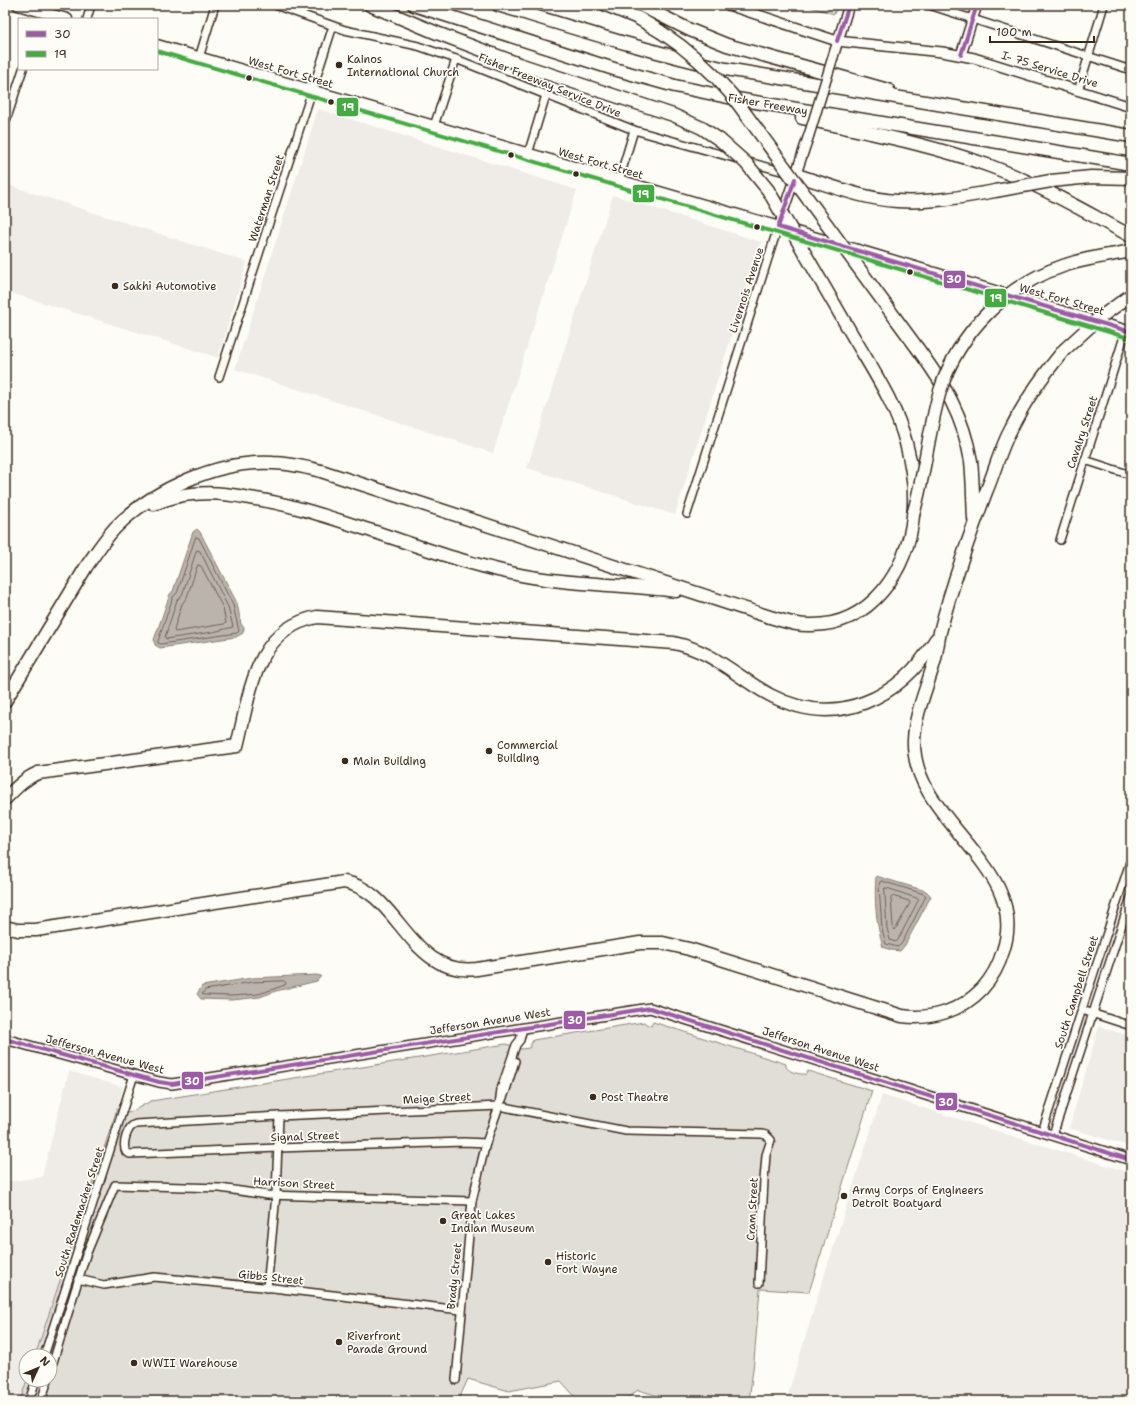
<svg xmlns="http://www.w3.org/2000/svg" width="1136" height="1406" font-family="'Shantell Sans',sans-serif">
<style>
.built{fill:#efece7}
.green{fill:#e1ded7;stroke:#8e847a}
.water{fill:#bbb4ad;stroke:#887d74}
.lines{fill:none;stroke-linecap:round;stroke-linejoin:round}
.shore{stroke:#6e6157;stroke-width:1}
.minor-casing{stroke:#3b2a1e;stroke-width:10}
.secondary-casing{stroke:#3b2a1e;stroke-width:12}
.primary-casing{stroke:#3b2a1e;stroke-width:13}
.motorway-casing{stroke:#3b2a1e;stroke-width:15}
.minor{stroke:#fdfcf7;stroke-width:7}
.secondary{stroke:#fdfcf7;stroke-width:9}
.primary{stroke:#fdfcf7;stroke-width:10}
.motorway{stroke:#fdfcf7;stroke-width:12}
.secondary-bridge-casing{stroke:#3b2a1e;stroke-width:12;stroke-linecap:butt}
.motorway-bridge-casing{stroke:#3b2a1e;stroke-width:15;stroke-linecap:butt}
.secondary-bridge{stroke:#fdfcf7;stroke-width:9}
.motorway-bridge{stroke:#fdfcf7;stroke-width:12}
.bus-1-casing{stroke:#fdfcf7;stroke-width:7}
.bus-2-casing{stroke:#fdfcf7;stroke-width:7}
.bus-1{stroke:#9b5ba5;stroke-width:4}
.bus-2{stroke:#44aa42;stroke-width:4}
.poi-dot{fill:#3b2a1e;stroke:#fdfcf7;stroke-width:1.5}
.labels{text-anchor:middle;stroke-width:3.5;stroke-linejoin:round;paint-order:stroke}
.poi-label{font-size:11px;fill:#3b2a1e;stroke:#fdfcf7;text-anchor:start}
.street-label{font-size:11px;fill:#3b2a1e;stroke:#fdfcf7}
.line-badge{stroke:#fdfcf7;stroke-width:1.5}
.badge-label{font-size:11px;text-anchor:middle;font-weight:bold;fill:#fff}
</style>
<rect width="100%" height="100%" fill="#fdfcf7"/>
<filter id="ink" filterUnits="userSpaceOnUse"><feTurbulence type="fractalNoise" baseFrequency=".025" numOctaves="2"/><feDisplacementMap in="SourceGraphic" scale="8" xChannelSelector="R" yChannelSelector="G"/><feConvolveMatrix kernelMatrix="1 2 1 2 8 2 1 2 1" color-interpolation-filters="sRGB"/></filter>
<g filter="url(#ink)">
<g class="built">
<polygon points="318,109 577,190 493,453 235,369"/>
<polygon points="5,184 247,262 218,358 210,355 5,291"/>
<polygon points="613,195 761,242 675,515 527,468"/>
<polygon points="1099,1026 1131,1037 1131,1062 1125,1081 1131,1084 1131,1147 1069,1128"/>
<polygon points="69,1071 123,1087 117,1109 35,1356 26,1356 26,1380 27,1380 20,1401 8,1401 5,1400 5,1182 42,1177"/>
<polygon points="882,1095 1131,1173 1131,1401 786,1401 819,1292"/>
</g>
<g class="green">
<polygon points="804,5 838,5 834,14"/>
<path d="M644 1022 651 1026 653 1022 786 1064V1067C789 1072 800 1075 806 1074L808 1071 872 1091 809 1292 760 1289 754 1361 749 1401H676L638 1390 623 1401H579L561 1381 509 1391 468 1379 458 1401H20L27 1380H50V1356H35L117 1109 129 1113 151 1101 506 1044 522 1049 529 1048 533 1040Z"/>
</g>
<g class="water">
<polygon points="197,529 200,532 237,603 241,624 244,628 243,633 236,637 160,648 155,645 154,640 170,594 173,591 193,532"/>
<path d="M876 876 926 891 931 896 905 945 900 951 891 950 883 947C876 924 874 899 876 876Z"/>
<polygon points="316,975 321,976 317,981 276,991 260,997 232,1000 201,999 197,994 202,986 252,978"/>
</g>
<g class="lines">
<g class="shore">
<polygon points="196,537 199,538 233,605 239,631 237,633 161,644 158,643 158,641 173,597 177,593"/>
<polygon points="197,550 200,551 228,607 233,627 213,632 166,639 165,637 177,600 182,595"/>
<polygon points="198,565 201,566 223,608 226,623 224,624 175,632 174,629 182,604 187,597"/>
<polygon points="882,881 924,894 926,896 902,943 898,947 886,944 882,929 879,886 880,882"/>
<polygon points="885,888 887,888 919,899 898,940 896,942 890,940 887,928"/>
<polygon points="892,896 909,901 910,903 895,930 893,927 891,898"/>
<polygon points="284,981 286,983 285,985 259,994 232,996 204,995 202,994 205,990 252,982"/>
</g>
<defs>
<g id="minor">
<polyline points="275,5 345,30 418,46 456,59 634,130 788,173"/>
<polyline points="929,5 1131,70"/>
<polyline points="87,19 91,5"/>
<polyline points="199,58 215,5"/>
<polyline points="1078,91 1104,5"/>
<polyline points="5,124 23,69"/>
<polyline points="434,126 456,59"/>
<polyline points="528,154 546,95"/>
<polyline points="619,180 634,130"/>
<polyline points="219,377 333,26"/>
<polyline points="1085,460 1131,475"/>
<polyline points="687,514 778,227"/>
<polyline points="1060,540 1126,330"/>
<polyline points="1082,1010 1131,1026"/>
<polyline points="502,1100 506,1090 515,1061"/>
<polyline points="1042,1132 1131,859"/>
<polyline points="1053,1135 1131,897"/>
<path d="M486 1143 464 1142 278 1148 130 1154 126 1152C122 1144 127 1126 136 1124L279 1116 499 1106 626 1131 762 1134 766 1135 771 1140 766 1155 764 1180 759 1283"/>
<polyline points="78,1279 104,1285 154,1277 273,1288 461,1310"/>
<polyline points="267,1288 276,1195 279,1116"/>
<polyline points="44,1356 134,1075"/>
<polyline points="50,1372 86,1255 115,1185 220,1188 267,1195 472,1201"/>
<polyline points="456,1380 472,1201 486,1143 499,1106 501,1089 516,1045 520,1040 523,1028"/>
<polyline points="29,1401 36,1380"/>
<polyline points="41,1401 48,1380"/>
</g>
<g id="secondary">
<polyline points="728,5 837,41 942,52 974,58 1131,107"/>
<polyline points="961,55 977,5"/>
<polyline points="833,57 849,5"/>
<polyline points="781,218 809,135"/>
<polyline points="5,1039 159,1082 172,1084 650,1008 1131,1160"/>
</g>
<g id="primary">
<polyline points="18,5 67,19"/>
<polyline points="157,45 868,253 1131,332"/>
</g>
<g id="motorway">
<polyline points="370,5 437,33 519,64 673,115 702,128 720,140"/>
<polyline points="414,5 614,69 675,86 737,99 1131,164"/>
<path d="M498 5C574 28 649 52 726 69L1131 136"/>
<polyline points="606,5 638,18 661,32"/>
<polyline points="640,5 690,30 727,45 888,90"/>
<path d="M802 118C865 132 929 144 990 166 1039 184 1085 212 1131 236"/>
<path d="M796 175C829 185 863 199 897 201 930 203 963 197 995 191"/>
<polyline points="1051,181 1091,177 1131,178"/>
<path d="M918 349C945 386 963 415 971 461 973 480 973 500 974 519"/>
<path d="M154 504C166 499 179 495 192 494 211 492 231 494 249 498 292 504 331 518 372 531 418 546 464 563 511 573 564 585 622 584 676 591"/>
<path d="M5 701 86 567C95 554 104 540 115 528 153 489 219 460 273 463 289 463 305 467 321 471L770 617C784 621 798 626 812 625 871 625 908 570 913 516 916 493 912 466 906 443 896 405 874 372 854 338"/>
<path d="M5 799C15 789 25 778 38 773L237 746C250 695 254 629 317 617L674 643C715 652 735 676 770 695 836 730 900 699 936 639"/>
<path d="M5 927 18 930H36L344 882C399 891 409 977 477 969L640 943H663L689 949 902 1016C932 1020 961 1011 982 989 992 978 999 965 1003 951 1032 866 911 822 914 740 915 712 928 686 935 659 937 650 938 641 940 632 952 584 969 538 986 492 995 471 1000 449 1011 429 1025 400 1044 374 1064 350"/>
</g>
</defs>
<use href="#minor" class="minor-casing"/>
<use href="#secondary" class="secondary-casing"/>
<use href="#primary" class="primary-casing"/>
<use href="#motorway" class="motorway-casing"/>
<use href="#minor" class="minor"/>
<use href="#secondary" class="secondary"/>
<use href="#primary" class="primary"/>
<use href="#motorway" class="motorway"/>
<defs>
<polyline id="secondary-bridge" points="809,135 833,57"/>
<g id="motorway-bridge">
<path d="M661 32C687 49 711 70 731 94L918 349"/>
<polyline points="720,140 746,163 768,190 854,338"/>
<polyline points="995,191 1051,181"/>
<polyline points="1064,350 1098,319 1131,295"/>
<path d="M913 515C925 474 928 432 940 391 958 333 1006 285 1063 266 1085 258 1108 256 1131 251"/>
</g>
</defs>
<use href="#secondary-bridge" class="secondary-bridge-casing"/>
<use href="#motorway-bridge" class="motorway-bridge-casing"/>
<use href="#secondary-bridge" class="secondary-bridge"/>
<use href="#motorway-bridge" class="motorway-bridge"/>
<defs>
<g id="bus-1">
<polyline points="837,41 849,5"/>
<polyline points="961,55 977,5"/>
<polyline points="778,227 1131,332"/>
<polyline points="778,227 795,179"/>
<polyline points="5,1039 159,1082 172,1084 650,1008 1131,1160"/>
</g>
<polyline id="bus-2" points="157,51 866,259 1129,338"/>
</defs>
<use href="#bus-1" class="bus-1-casing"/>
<use href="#bus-2" class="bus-2-casing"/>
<use href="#bus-1" class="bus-1"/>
<use href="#bus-2" class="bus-2"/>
</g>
</g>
<g class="poi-dot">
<circle cx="339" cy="65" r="4"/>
<circle cx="249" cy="78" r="3.5"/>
<circle cx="331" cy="102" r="3.5"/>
<circle cx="511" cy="155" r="3.5"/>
<circle cx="576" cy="174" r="3.5"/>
<circle cx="757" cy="227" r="3.5"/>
<circle cx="910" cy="272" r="3.5"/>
<circle cx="115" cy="286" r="4"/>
<circle cx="489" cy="751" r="4"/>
<circle cx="345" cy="761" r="4"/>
<circle cx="593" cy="1097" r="4"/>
<circle cx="844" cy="1196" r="4"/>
<circle cx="443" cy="1221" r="4"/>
<circle cx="548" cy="1262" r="4"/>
<circle cx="339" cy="1342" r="4"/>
<circle cx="134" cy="1363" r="4"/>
</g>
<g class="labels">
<g class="poi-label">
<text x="347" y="63">Kainos<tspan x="347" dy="13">International Church</tspan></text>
<text x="123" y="290">Sakhi Automotive</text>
<text x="497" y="749">Commercial<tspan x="497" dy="13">Building</tspan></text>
<text x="353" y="765">Main Building</text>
<text x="601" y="1101">Post Theatre</text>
<text x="852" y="1194">Army Corps of Engineers<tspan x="852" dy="13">Detroit Boatyard</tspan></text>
<text x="451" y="1219">Great Lakes<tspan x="451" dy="13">Indian Museum</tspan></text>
<text x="556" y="1260">Historic<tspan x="556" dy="13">Fort Wayne</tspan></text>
<text x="347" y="1340">Riverfront<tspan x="347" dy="13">Parade Ground</tspan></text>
<text x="142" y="1367">WWII Warehouse</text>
</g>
<g class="street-label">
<text transform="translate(1050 69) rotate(17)" y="4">I- 75 Service Drive</text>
<text transform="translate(291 72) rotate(16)" y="4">West Fort Street</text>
<text transform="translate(550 85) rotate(22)" y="4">Fisher Freeway Service Drive</text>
<text transform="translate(768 104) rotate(10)" y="4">Fisher Freeway</text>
<text transform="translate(601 163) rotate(16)" y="4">West Fort Street</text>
<text transform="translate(266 198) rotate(-72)" y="4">Waterman Street</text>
<text transform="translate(746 290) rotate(-72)" y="4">Livernois Avenue</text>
<text transform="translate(1062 299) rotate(16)" y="4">West Fort Street</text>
<text transform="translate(1082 432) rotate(-72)" y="4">Cavalry Street</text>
<text transform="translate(1076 992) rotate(-72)" y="4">South Campbell Street</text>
<text transform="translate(490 1021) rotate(-9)" y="4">Jefferson Avenue West</text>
<text transform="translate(821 1049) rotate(18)" y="4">Jefferson Avenue West</text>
<text transform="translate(105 1054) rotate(15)" y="4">Jefferson Avenue West</text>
<text transform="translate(437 1098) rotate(-3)" y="4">Meige Street</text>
<text transform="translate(305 1136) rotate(-2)" y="4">Signal Street</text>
<text transform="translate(294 1183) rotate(3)" y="4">Harrison Street</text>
<text transform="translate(752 1209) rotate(-87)" y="4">Cram Street</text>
<text transform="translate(79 1212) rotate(-72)" y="4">South Rademacher Street</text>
<text transform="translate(454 1276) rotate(-84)" y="4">Brady Street</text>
<text transform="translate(271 1277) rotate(6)" y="4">Gibbs Street</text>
</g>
</g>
<g class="line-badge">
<rect x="336" y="97" width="23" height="20" rx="4" fill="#44aa42"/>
<rect x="632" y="184" width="23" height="19" rx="4" fill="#44aa42"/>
<rect x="943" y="270" width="23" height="19" rx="4" fill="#9b5ba5"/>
<rect x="984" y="288" width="23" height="20" rx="4" fill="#44aa42"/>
<rect x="563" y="1010" width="23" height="20" rx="4" fill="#9b5ba5"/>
<rect x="181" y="1071" width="23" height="19" rx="4" fill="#9b5ba5"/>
<rect x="935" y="1092" width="23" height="19" rx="4" fill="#9b5ba5"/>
</g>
<g class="badge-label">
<text x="348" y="111">19</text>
<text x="643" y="198">19</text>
<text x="954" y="283">30</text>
<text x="996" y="302">19</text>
<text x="575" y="1024">30</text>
<text x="192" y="1085">30</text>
<text x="946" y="1106">30</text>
</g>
<rect width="1136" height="1406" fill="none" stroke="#fdfcf7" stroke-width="20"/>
<rect x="10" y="10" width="1116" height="1386" fill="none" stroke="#3b2a1e" stroke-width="1.5" filter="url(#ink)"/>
<rect x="18" y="18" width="140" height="52" fill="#fdfcf7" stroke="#afa8a0"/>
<rect x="26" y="31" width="20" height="6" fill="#9b5ba5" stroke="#afa8a0"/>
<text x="54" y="38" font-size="12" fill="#3b2a1e">30</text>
<rect x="26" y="51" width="20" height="6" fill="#44aa42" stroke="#afa8a0"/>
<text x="54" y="58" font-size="12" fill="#3b2a1e">19</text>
<g transform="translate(38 1368) rotate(46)"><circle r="19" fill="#fdfcf7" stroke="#afa8a0"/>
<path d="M0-3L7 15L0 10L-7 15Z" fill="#3b2a1e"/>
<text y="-6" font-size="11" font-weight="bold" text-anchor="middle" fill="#3b2a1e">N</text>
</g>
<path d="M990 36v6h104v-6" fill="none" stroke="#3b2a1e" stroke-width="2"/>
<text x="996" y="36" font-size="12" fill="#3b2a1e" stroke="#fdfcf7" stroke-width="3" paint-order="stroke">100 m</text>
</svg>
